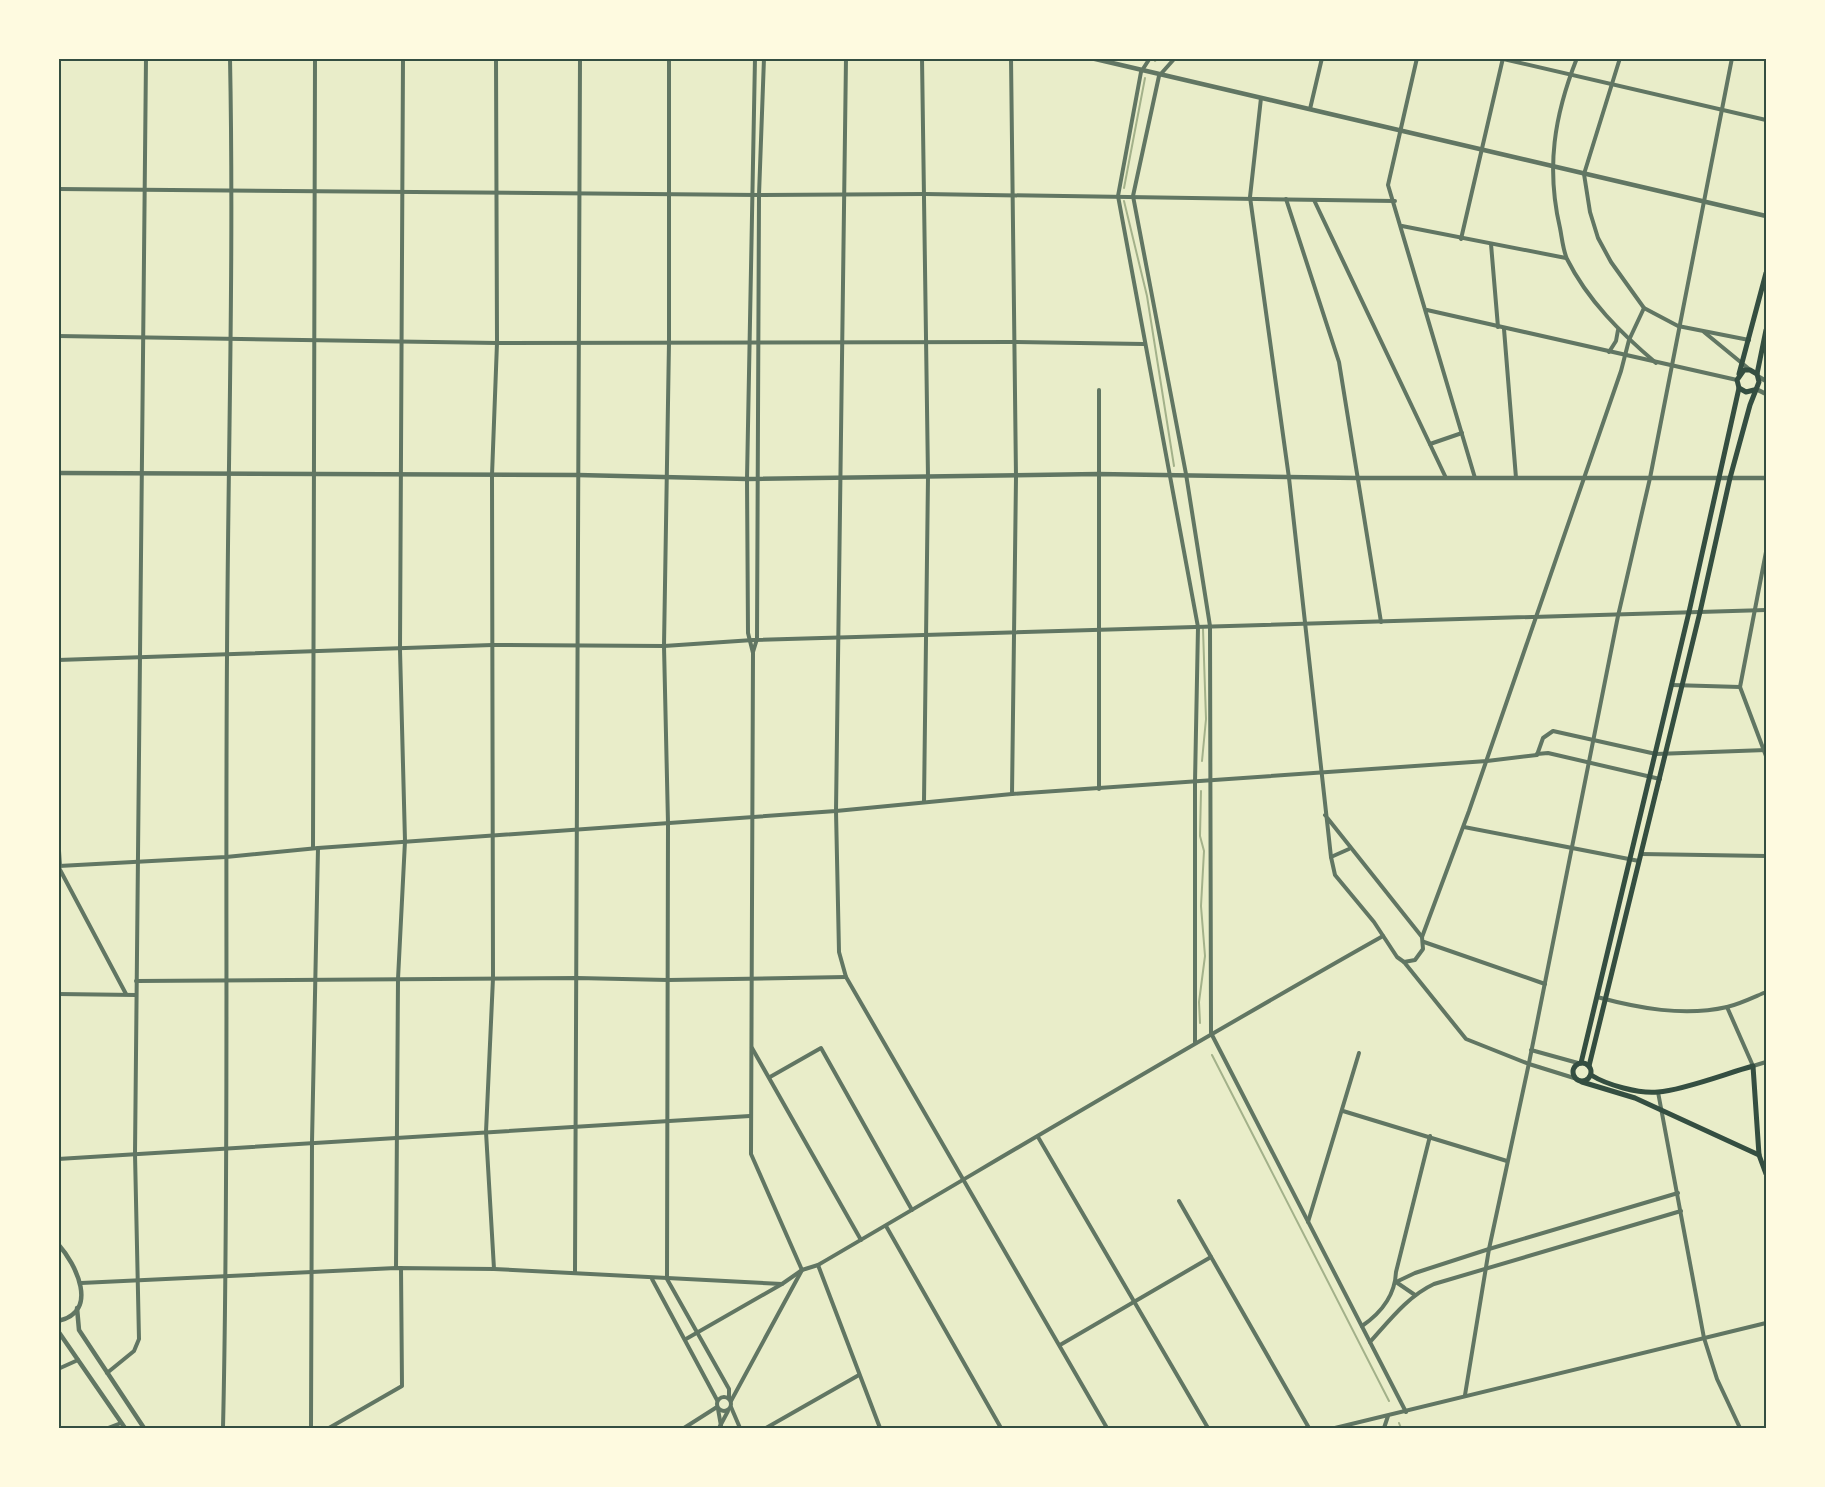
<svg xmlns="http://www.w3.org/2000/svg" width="1825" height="1487" font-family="'Exo 2',sans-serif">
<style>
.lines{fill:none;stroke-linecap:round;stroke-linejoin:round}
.stream{stroke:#a3b18a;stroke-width:2}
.minor{stroke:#617663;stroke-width:4}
.tertiary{stroke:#617663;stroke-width:4.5}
.secondary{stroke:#344e41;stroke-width:5}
.neatline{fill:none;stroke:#344e41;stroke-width:2}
</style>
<rect width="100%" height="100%" fill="#e9edc9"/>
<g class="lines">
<g class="stream">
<polyline points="1155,61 1158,58"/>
<polyline points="1124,188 1145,78"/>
<polyline points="1124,201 1147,296 1174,466"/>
<polyline points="1202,761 1206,719 1203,629"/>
<polyline points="1200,1023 1199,1002 1205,956 1201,906 1204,851 1200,836 1201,791"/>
<polyline points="1212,1055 1389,1401"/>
<polyline points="1399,1423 1401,1428"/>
</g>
<g class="minor">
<polyline points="669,58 669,342 664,646 668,823 667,1279 729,1389 729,1398"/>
<polyline points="846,58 836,811 839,952 846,977 1107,1428"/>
<polyline points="922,58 928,477 924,802"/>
<polyline points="1011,58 1016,477 1012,794"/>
<polyline points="1150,58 1141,72 1118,196 1198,627 1195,782 1195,1043"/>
<polyline points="1175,58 1159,76 1133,196 1186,474 1210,626 1211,1033 1406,1412"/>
<polyline points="1417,58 1388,185 1475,478"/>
<polyline points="1499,58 1766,120"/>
<path d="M1577 58C1554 116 1546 168 1560 228 1562 238 1563 250 1567 259 1588 301 1621 333 1656 363"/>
<polyline points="1620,58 1584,174 1590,212 1598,238 1611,262 1644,308 1678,326 1749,340"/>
<polyline points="1261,98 1250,197 1289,478 1331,857 1335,875 1374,922 1397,957 1404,962 1415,960 1423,949 1422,937 1325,815"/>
<polyline points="1310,109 1322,58"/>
<polyline points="58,189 759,195 925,194 1395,201"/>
<polyline points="1286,199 1339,362 1381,622"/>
<polyline points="1314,200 1446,478"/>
<polyline points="1402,226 1566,258"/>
<polyline points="1461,239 1503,58"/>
<polyline points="1491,244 1498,327"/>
<polyline points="1427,310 1737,380"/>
<polyline points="1504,329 1516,478"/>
<polyline points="1704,332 1749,369"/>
<polyline points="58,336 497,343 1014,342 1144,344"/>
<polyline points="1609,352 1616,341 1618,330"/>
<polyline points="1099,390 1099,789"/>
<polyline points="1430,444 1462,433"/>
<polyline points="753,652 757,639 759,195 764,58"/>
<polyline points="58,660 492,645 664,646 753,640 1766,610"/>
<polyline points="1672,685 1740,687"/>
<polyline points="1740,687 1766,552"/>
<polyline points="1740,687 1766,756"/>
<polyline points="1537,754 1548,753 1660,779"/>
<polyline points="1464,827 1639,861"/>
<polyline points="58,836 60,866"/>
<polyline points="313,848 315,58"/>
<polyline points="1641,854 1766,856"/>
<polyline points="1331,857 1349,849"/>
<polyline points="58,866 126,994"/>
<polyline points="59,866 226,857 318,848 836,811 1012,794 1487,761 1537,755 1543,738 1553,731 1656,754 1766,750"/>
<polyline points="1422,937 1469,811 1621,371 1629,340 1644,308"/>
<polyline points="1424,942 1545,984"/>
<polyline points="1404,962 1466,1039 1529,1064 1574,1078"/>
<polyline points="136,981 577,978 668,980 846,977"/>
<polyline points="58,994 136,995"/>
<path d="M1597 997C1638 1008 1684 1017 1727 1007 1740 1004 1754 997 1766 992"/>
<polyline points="1727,1007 1753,1066 1766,1062"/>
<polyline points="752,1048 861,1240"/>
<polyline points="1531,1050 1578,1063"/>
<polyline points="770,1077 821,1048 912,1210"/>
<polyline points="1658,1092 1704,1338 1717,1379 1740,1428"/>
<polyline points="1343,1111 1507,1161"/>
<polyline points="1038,1137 1208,1428"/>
<polyline points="58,1159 750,1116"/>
<polyline points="1179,1201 1309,1428"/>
<polyline points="1308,1222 1359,1053"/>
<polyline points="886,1226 1001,1428"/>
<polyline points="818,1265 880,1428"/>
<polyline points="396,1268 398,979 405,841 400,650 403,58"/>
<polyline points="494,1269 486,1132 493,978 492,475 497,343 496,58"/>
<polyline points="575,1273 580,58"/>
<polyline points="652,1279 717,1400"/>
<polyline points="1396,1282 1415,1273 1489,1249 1678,1193"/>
<polyline points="1396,1282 1415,1295"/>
<polyline points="81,1283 396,1268 494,1269 782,1284"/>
<path d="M1362 1326C1381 1313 1395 1295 1396 1272L1430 1136"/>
<path d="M686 1339 782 1284 802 1270 818 1265C1006 1155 1193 1043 1383 936"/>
<path d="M1370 1342C1389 1321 1408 1296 1434 1284L1681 1211"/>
<polyline points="1060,1345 1211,1257"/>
<polyline points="58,1369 78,1360"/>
<polyline points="107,1373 134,1351 139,1339 135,1154 146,58"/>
<polyline points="1465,1395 1489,1249 1529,1063 1618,616 1650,478 1732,58"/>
<circle cx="724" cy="1404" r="7"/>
<polyline points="731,1401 802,1270 751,1154 753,653 748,633 747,479 755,58"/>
<polyline points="731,1407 740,1428"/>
<polyline points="718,1409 721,1426"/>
<polyline points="108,1428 121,1423"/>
<path d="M223 1428C229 1172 225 914 227 657 228 458 234 258 230 58"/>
<polyline points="311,1428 312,1142 318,848"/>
<polyline points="329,1428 402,1386 401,1268"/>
<polyline points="684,1428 717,1407"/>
<polyline points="719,1428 728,1411"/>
<polyline points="766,1428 859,1375"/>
<polyline points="1335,1428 1766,1323"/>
<polyline points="1384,1428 1388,1416"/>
</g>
<g class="tertiary">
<polyline points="1091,58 1766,216"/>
<polyline points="1759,377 1766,381"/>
<polyline points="1756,389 1766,394"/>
<polyline points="58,473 578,475 747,479 1098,474 1357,478 1766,478"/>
<path d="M58 1244C76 1264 100 1312 58 1321"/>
<polyline points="77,1308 79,1330 144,1428"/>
<polyline points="58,1331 125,1428"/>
</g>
<g class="secondary">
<polyline points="1739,374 1766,273"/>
<polyline points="1754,390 1746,392 1739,388 1737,380 1744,370 1750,370 1757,374"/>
<circle cx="1582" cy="1072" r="9"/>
<polyline points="1581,1063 1689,612 1739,388"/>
<polyline points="1589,1066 1700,612 1730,478 1750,405 1759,382 1757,374 1766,330"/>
<path d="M1591 1075C1607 1085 1639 1094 1658 1092 1684 1090 1727 1073 1753 1066L1759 1155 1766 1174"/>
<polyline points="1582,1082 1635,1098 1759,1155"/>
</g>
</g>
<rect width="1825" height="1487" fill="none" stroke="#fefae0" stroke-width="120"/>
<rect x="60" y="60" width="1705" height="1367" class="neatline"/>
</svg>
